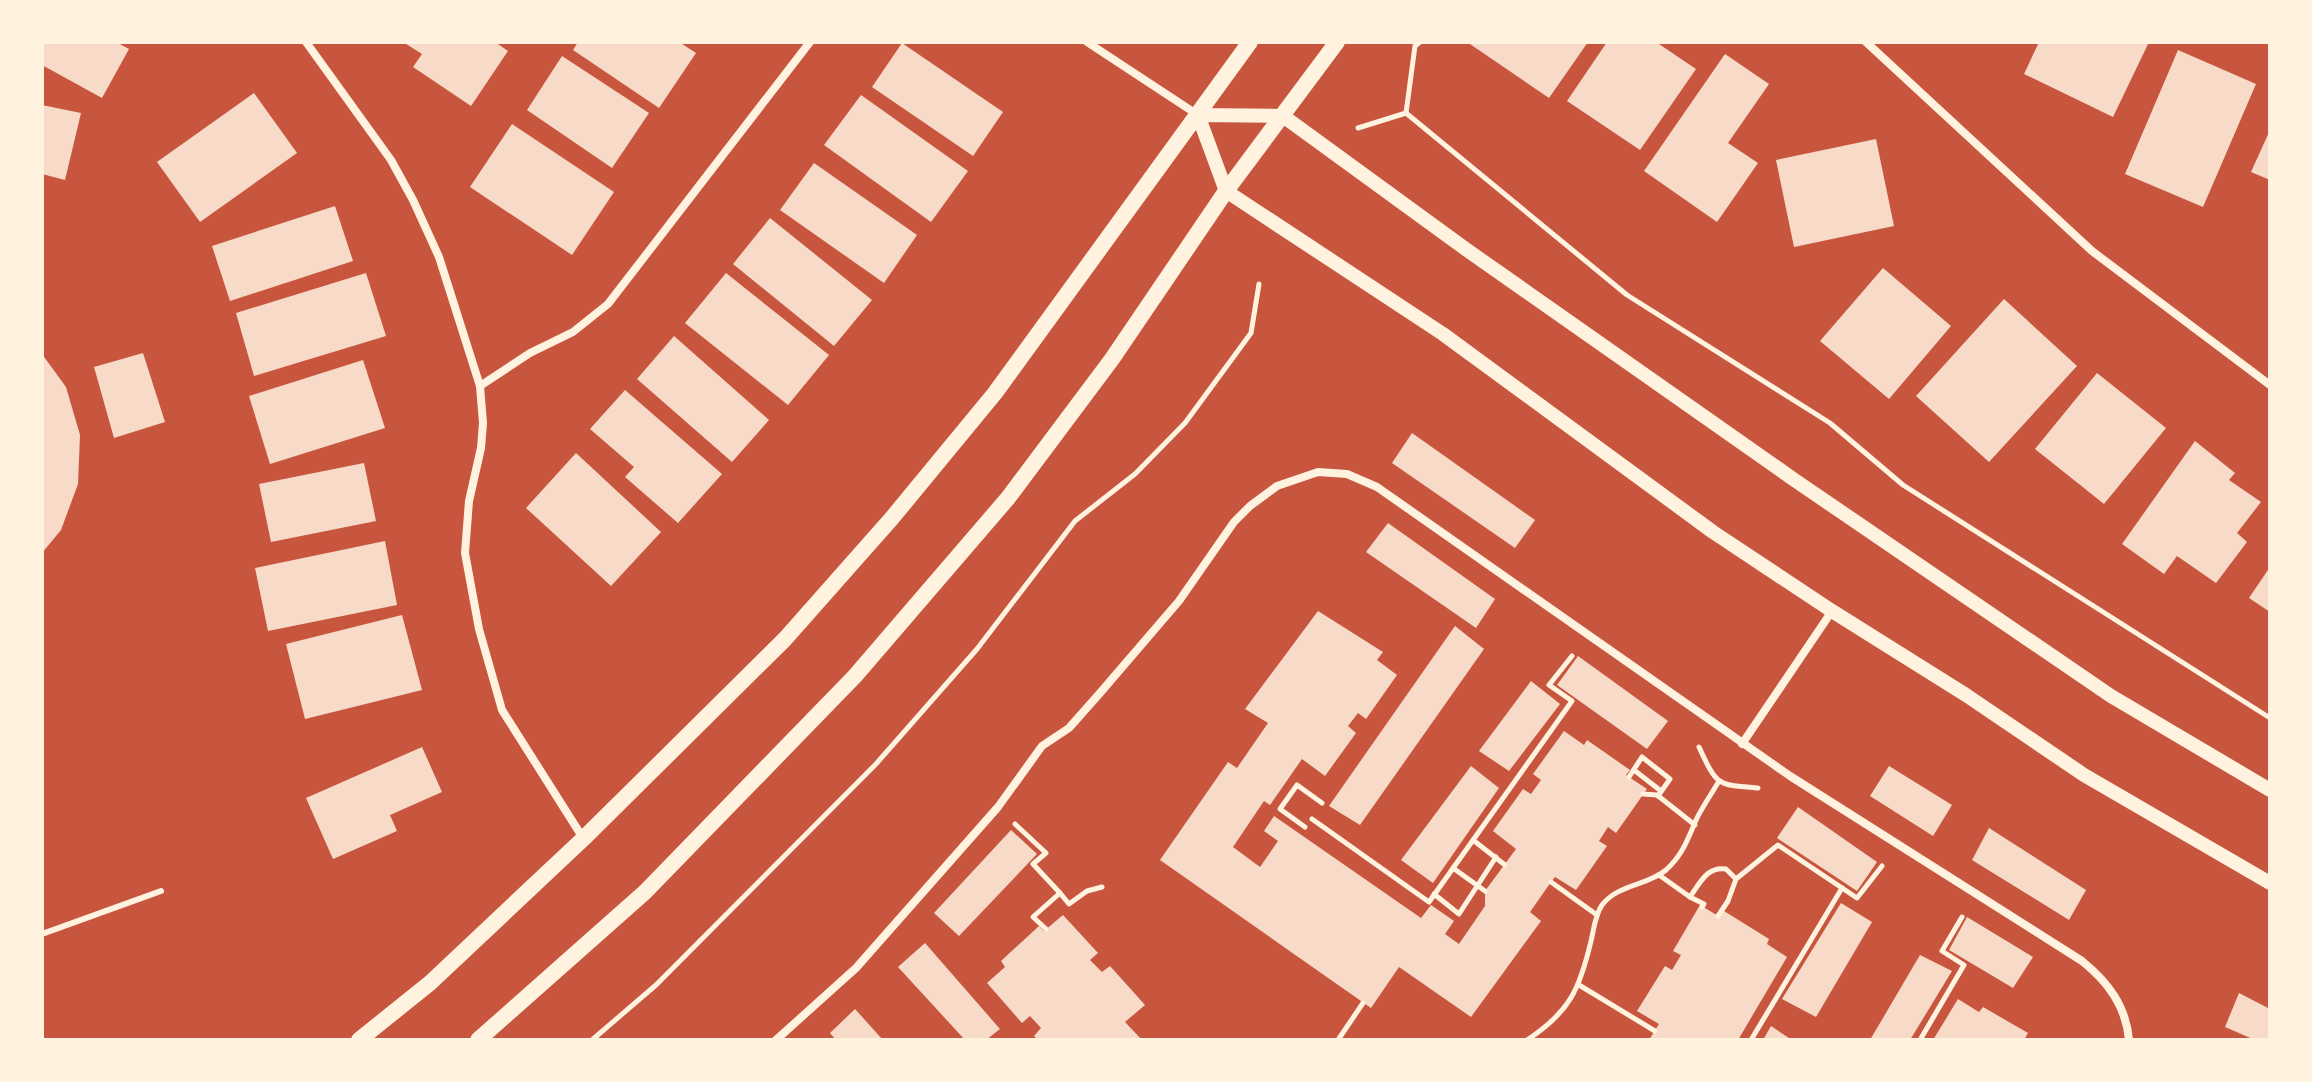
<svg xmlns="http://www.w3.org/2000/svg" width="2312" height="1082" font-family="'Open Sans',sans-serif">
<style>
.building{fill:#f7dbc8}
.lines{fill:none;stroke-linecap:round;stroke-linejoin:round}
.path{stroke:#fff3e0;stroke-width:5}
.service{stroke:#fff3e0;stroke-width:6}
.minor{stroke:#fff3e0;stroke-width:8}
.tertiary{stroke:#fff3e0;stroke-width:14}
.secondary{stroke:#fff3e0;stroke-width:16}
</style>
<rect width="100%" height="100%" fill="#c8553d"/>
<g class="building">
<polygon points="42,42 116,42 129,49 102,98 42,65"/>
<polygon points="403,42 495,42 508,51 471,106 413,67 422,54"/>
<polygon points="578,42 679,42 696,53 659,108 573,50"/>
<polygon points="1467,42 1588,42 1549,98"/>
<polygon points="1607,42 1656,42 1696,69 1640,150 1567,101"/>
<polygon points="2039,42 2149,42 2113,117 2024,74"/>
<polygon points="902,43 1003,112 973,156 872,87"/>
<polygon points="2178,50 2256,84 2203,207 2125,174"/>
<polygon points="1725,54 1769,84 1728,143 1758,163 1717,222 1644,171"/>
<polygon points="562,56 649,113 612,168 527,110"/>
<polygon points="254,93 297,153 200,222 157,162"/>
<polygon points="861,95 968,171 931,222 824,145"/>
<polygon points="42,105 81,113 65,180 42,174"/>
<polygon points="512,124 614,192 572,255 470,187"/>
<polygon points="2270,130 2270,180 2251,172"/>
<polygon points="1876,139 1894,226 1794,247 1776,160"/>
<polygon points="814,163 917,235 884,283 780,210"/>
<polygon points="335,206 353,261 230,301 212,246"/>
<polygon points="770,218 872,300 834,346 733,264"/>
<polygon points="1883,268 1951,326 1889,399 1820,341"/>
<polygon points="366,273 386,336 254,376 236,313"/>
<polygon points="726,273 829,355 788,405 685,323"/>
<polygon points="2004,299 2077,366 1989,462 1916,396"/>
<polygon points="674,336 769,420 732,462 637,379"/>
<polygon points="143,353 165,422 114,438 94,367"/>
<polygon points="42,354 66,387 80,435 78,484 61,530 42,553"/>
<polygon points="363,360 385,428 270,464 249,396"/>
<polygon points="2097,373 2166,428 2104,504 2035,449"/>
<polygon points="625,390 722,474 678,523 625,477 634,467 590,429"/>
<polygon points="1412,433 1535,520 1515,548 1392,463"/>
<polygon points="2195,441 2235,473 2229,480 2261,502 2237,533 2247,542 2216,583 2177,556 2164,574 2122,544"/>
<polygon points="576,453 661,532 611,586 526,508"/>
<polygon points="364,463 376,521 271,542 259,484"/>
<polygon points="1388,523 1495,599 1476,628 1366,552"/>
<polygon points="385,541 397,605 268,631 255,568"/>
<polygon points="2270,567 2270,612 2249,598"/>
<polygon points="1318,611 1383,652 1377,660 1397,675 1366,719 1358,713 1348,726 1356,733 1325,776 1302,759 1270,805 1264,801 1233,847 1260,867 1278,841 1264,831 1274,816 1421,918 1431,905 1454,921 1445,934 1459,944 1485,906 1485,891 1516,849 1493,831 1523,789 1531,794 1541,780 1533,774 1564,731 1584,745 1587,740 1630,770 1626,775 1647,789 1616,833 1608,827 1599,841 1607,846 1576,890 1555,877 1551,882 1530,912 1541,921 1471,1017 1399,967 1371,1008 1160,860 1228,762 1237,768 1268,723 1245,709"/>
<polygon points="402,615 422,690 305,719 286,644"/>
<polygon points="1455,626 1484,649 1360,825 1329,806"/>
<polygon points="1578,656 1668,721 1647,749 1557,685"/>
<polygon points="1531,681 1560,704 1509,771 1479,751"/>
<polygon points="422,747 442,792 390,815 397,831 333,859 306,798"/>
<polygon points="1471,766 1499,788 1433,883 1401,860"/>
<polygon points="1889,766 1952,805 1933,836 1870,796"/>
<polygon points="1798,807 1877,862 1857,891 1777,838"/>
<polygon points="1989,828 2086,890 2069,920 1972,860"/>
<polygon points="1011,830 1037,854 959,936 934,913"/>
<polygon points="1841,903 1872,922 1816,1017 1782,999"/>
<polygon points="1700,905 1720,917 1724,911 1769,939 1767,944 1787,957 1738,1040 1649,1040 1659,1024 1637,1011 1665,966 1672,970 1681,955 1673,951"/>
<polygon points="1063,915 1098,953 1090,960 1102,972 1110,966 1145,1005 1125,1022 1142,1040 1038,1040 1034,1036 1041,1028 1030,1016 1022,1023 987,983 1005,967 1001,961 1039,926 1044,931"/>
<polygon points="1967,917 2033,957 2013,988 1949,950"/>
<polygon points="925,943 1000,1029 986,1040 965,1040 898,967"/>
<polygon points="1920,955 1952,971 1910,1040 1870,1040"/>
<polygon points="2239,993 2270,1009 2270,1040 2255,1040 2225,1027"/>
<polygon points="1958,999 1979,1012 1983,1007 2028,1033 2024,1040 1933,1040"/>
<polygon points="855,1009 883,1040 836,1040 830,1033"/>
<polygon points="1771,1026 1792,1040 1763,1040"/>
</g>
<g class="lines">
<g class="path">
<polyline points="1406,113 1627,295 1830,423 1903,485 2270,718"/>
<polyline points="1358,128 1406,113 1415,46 1420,42"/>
<path d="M1699 747C1717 786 1717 785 1758 788"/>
<polyline points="1634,770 1661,791"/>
<polyline points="1629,777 1642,757 1670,779 1658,796"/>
<polyline points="1643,794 1657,795 1695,825"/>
<polyline points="1312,819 1429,902 1572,701 1549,685 1572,656"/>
<polyline points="1015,824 1046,853 1033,864 1060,893"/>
<polyline points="1305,827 1280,809 1297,785 1322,803"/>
<polyline points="1473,840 1505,865"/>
<polyline points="1453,868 1485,891"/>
<path d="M1659 875 1690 897C1700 883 1707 866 1726 869L1736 879"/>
<polyline points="1551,882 1597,915"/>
<polyline points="1434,894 1459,914 1496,857"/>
<polyline points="1690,897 1704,904 1702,907"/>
<polyline points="1718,916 1728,901 1736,879 1778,845 1857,898 1882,866"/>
<polyline points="1046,929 1033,917 1060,893 1069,904 1087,891 1102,887"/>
<polyline points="1579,985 1655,1031"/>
<polyline points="592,1040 656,985 876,764 977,649 1075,521 1135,474 1185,423 1251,333 1259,284"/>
<polyline points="1338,1040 1363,1003"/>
<path d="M1527 1040C1570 1012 1580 988 1591 941 1594 929 1595 915 1602 905 1618 884 1647 886 1666 870 1683 855 1688 838 1697 818 1703 806 1712 793 1719 781"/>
<polyline points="1751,1040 1842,888"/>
<polyline points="1920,1040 1964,965 1942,951 1962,917"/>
</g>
<polyline class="service" points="42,934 161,891"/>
<g class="minor">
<polyline points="306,42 391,160 413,200 439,257 480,386 483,423 481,448 469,501 465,553 479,629 502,710 583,838"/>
<polyline points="1087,42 1198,115"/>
<polyline points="1866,42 2092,251 2270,385"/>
<polyline points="480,386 530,353 573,332 608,304 810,42"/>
<polyline points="1742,744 1832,611"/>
<path d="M776 1040 856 968 998 807 1042 746 1069 728 1100 693 1179 601 1234 522 1250 506 1277 486 1318 472 1347 474 1377 487 1790 776 2082 961C2108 982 2126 1006 2129 1040"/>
</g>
<polyline class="tertiary" points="2270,790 2111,696 1796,481 1467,250 1283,116 1198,115 1226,191 1443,334 1713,532 1832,611 1966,695 2084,775 2270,883"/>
<g class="secondary">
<polyline points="359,1040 430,983 583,839 785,639 892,518 995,393 1250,42"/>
<polyline points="478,1040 645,892 855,676 1008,498 1112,359 1226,191 1337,42"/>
</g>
</g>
<rect width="2312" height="1082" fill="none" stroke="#fff3e0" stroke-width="88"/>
</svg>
